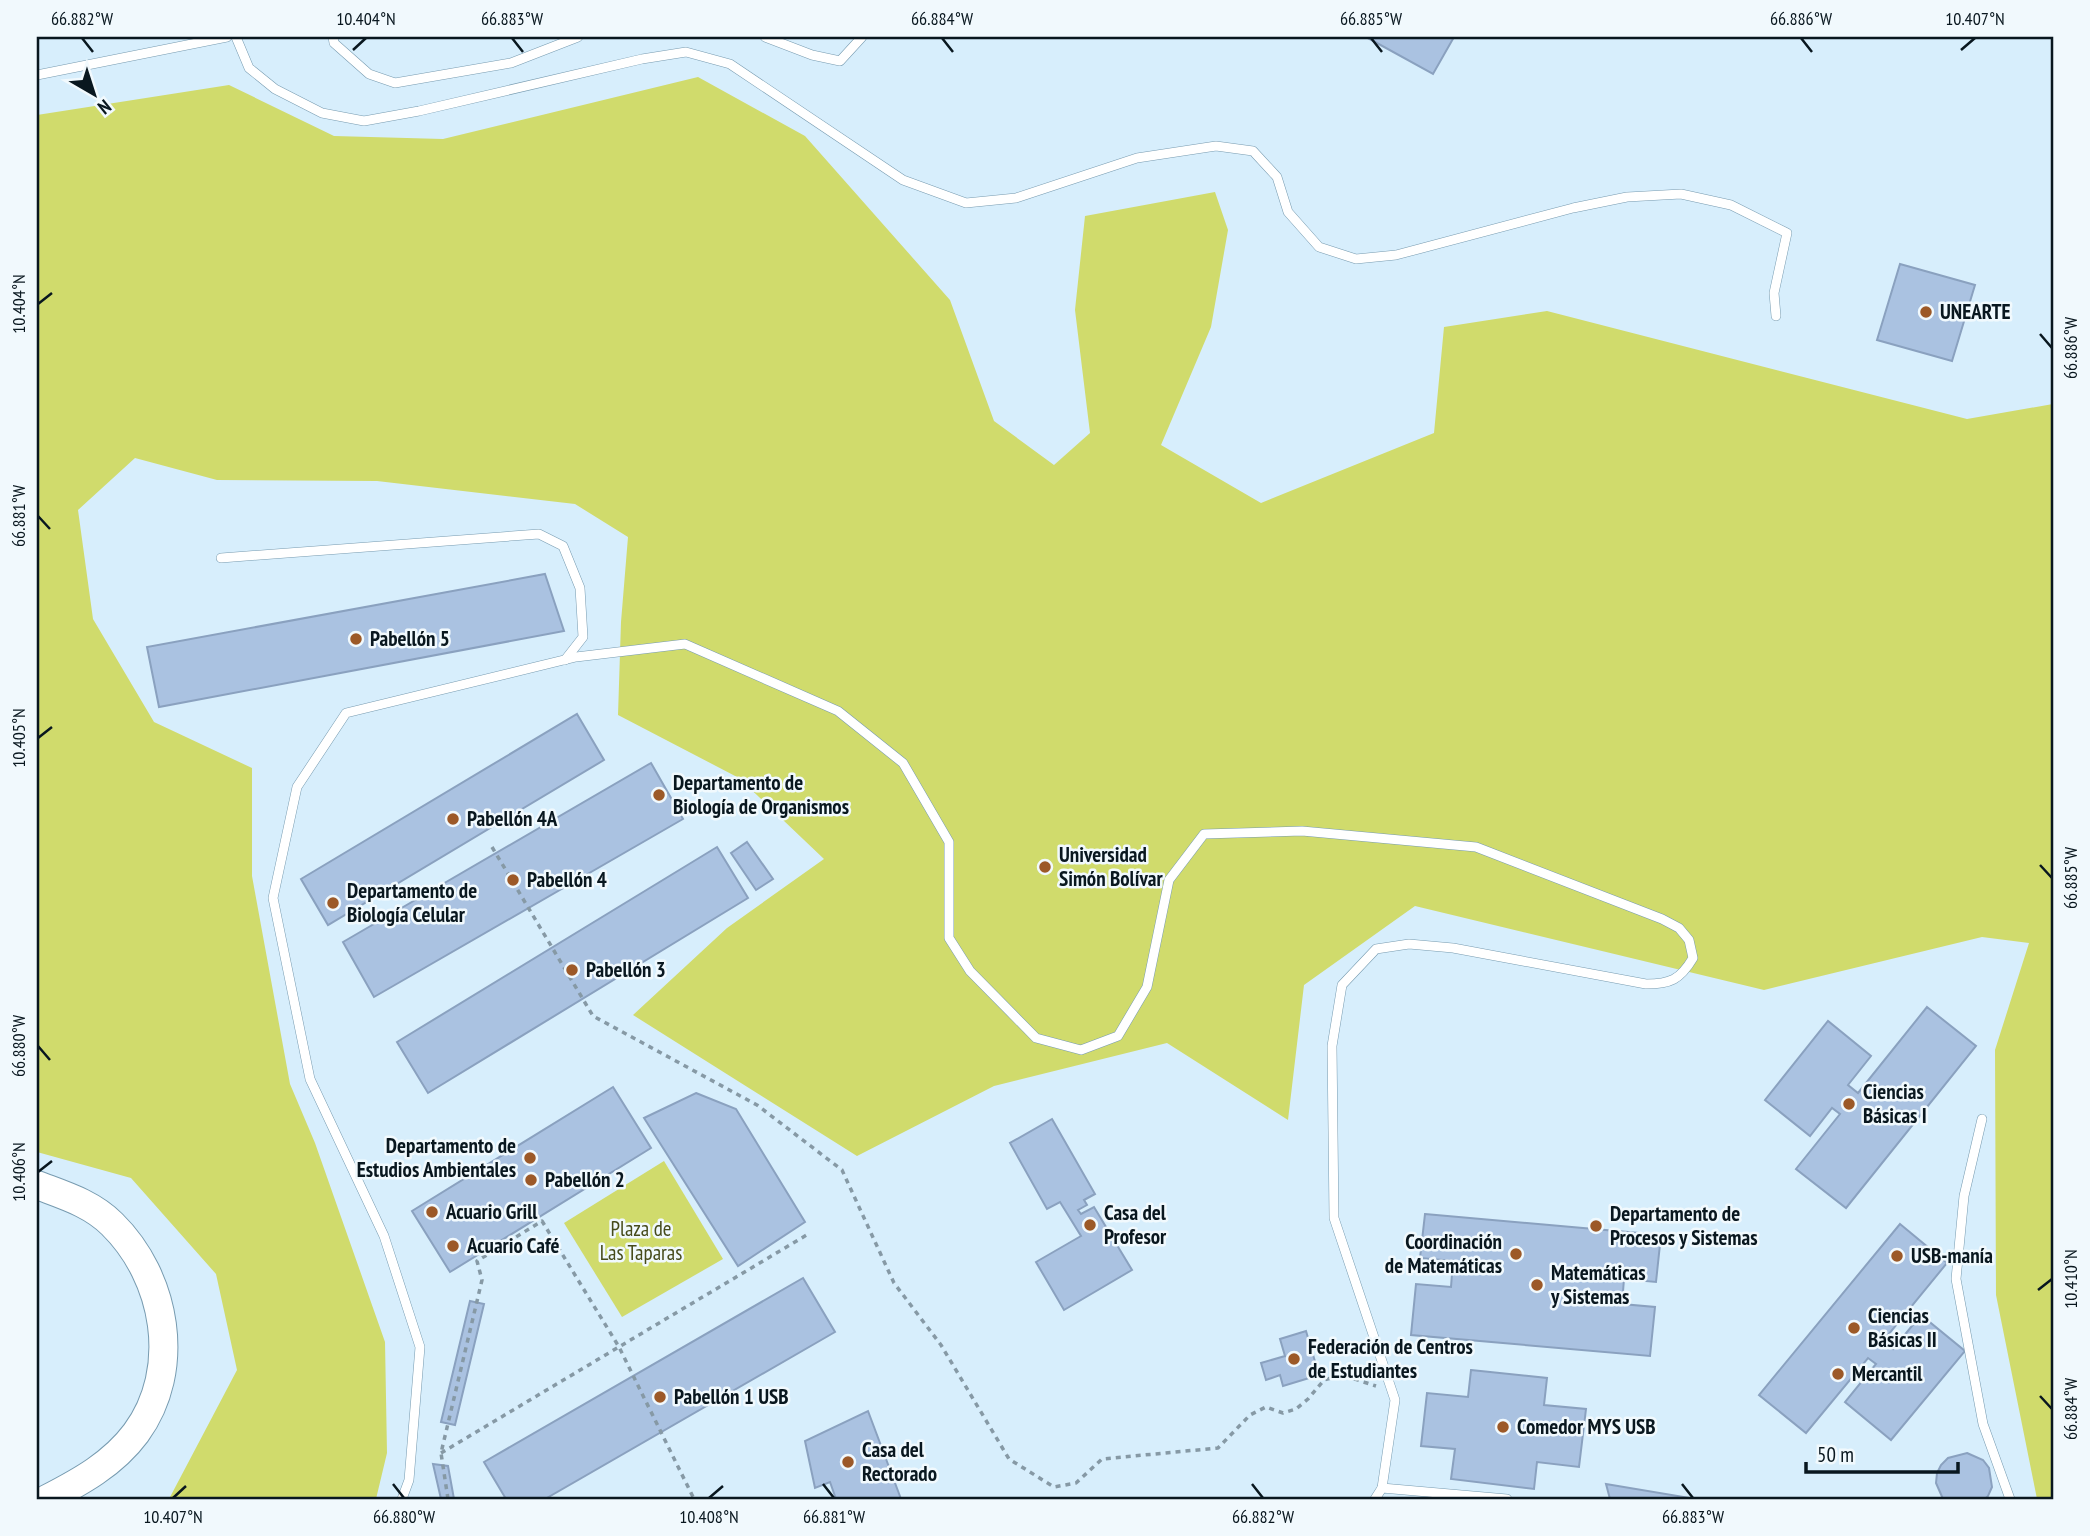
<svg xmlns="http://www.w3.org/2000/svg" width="2090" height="1536" font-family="'PT Sans Narrow',sans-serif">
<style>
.green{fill:#d0db6c}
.building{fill:#aac2e1;stroke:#8aa1bf;stroke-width:2}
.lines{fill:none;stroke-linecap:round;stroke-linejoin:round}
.service-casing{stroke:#779bb0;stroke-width:10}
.primary-casing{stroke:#779bb0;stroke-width:30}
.path{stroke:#8699a5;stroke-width:3.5;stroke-dasharray:5 5;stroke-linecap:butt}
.service{stroke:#fff;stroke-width:9}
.primary{stroke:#fff;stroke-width:28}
.ticks{fill:none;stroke:#09171f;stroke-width:2.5}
.poi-dot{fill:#9c5928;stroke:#f1f9fd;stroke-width:2.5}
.labels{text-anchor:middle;stroke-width:5;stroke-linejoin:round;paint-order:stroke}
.poi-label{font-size:21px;font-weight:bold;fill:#09171f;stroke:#f1f9fd;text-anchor:start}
.park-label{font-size:21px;fill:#464b1b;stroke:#f1f9fd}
.neatline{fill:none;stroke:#09171f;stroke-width:2.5}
.ticks-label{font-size:18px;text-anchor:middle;fill:#09171f}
</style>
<rect width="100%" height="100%" fill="#d7eefc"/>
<g class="green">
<polygon points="698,77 805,136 950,300 994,421 1054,465 1090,433 1075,310 1085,216 1215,192 1228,230 1211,327 1161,445 1261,503 1434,433 1444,327 1547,311 1967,419 2053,404 2053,1499 2037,1499 1996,1295 1995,1050 2029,943 1982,937 1764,990 1415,906 1304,985 1288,1120 1167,1043 994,1086 857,1156 633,1015 727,928 824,859 739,778 618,715 621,622 628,537 575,504 377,481 217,480 135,458 78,510 93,619 154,722 252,768 252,876 290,1084 315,1143 385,1342 387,1453 376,1499 169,1499 237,1370 216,1274 131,1178 37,1152 37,115 229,85 334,136 443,139"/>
<polygon points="664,1161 723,1259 622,1317 564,1223"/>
</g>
<g class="building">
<polygon points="1366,37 1454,37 1433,74"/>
<polygon points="1900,264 1975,285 1952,361 1877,340"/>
<polygon points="545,574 564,631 159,707 147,647"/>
<polygon points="577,714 604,760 328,925 301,879"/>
<polygon points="651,763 683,819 374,997 343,942"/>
<polygon points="747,842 773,879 756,890 731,853"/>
<polygon points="717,847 748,898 428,1093 397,1042"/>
<polygon points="1927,1007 1976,1046 1846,1208 1796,1169 1840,1114 1832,1108 1810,1136 1765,1100 1828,1021 1871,1056 1848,1085 1858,1093"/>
<polygon points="613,1087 651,1148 450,1272 412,1211"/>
<polygon points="696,1093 736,1109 805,1222 738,1266 644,1118"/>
<polygon points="1052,1119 1095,1194 1084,1200 1087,1205 1078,1210 1081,1214 1094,1207 1132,1270 1064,1310 1036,1262 1081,1236 1060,1202 1047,1209 1010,1143"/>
<polygon points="1425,1214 1661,1235 1656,1282 1624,1279 1622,1304 1655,1307 1650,1356 1411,1335 1416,1284 1451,1287 1453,1261 1420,1258"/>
<polygon points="1900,1224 1947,1263 1883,1341 1893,1349 1921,1315 1965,1351 1891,1440 1845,1402 1876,1364 1868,1358 1806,1433 1759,1395"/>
<polygon points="803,1278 835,1332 545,1499 506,1499 484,1462"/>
<polygon points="470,1301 484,1304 455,1425 441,1422"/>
<polygon points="1306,1331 1319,1375 1283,1386 1280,1375 1266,1380 1261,1363 1285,1356 1280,1339"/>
<polygon points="1471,1370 1547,1378 1544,1405 1586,1409 1579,1467 1537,1462 1534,1489 1451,1479 1455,1449 1421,1446 1427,1393 1468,1397"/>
<polygon points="868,1411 901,1499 836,1499 830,1482 815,1488 805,1441"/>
<polygon points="1967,1453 1983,1460 1989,1468 1992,1487 1988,1496 1985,1499 1943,1499 1936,1483 1937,1473 1941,1465 1948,1458"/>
<polygon points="433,1464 448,1466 454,1499 441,1499"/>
<polygon points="1606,1484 1690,1498 1690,1499 1610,1499"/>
</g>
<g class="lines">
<defs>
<g id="service">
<polyline points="236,37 249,68 275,89 322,113 364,121 419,111 642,59 686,52 730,64 903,180 966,203 1016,198 1137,158 1216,146 1253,151 1277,177 1288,212 1319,247 1356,259 1396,255 1573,208 1627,197 1681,194 1731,205 1787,233 1774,293 1776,316"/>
<polyline points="333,37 334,43 369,74 395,83 511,63 578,37"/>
<polyline points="765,37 812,55 840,61 862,37"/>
<polyline points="37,75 227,37"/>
<polyline points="221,558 539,534 563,546 580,588 583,637 565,660"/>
<polyline points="1982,1119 1964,1196 1956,1279 1983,1424 2010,1499"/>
<path d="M402 1499 409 1480 420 1347 384 1236 310 1079 273 898 297 787 346 713 576 657 685 644 838 711 903 763 949 842V938L970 971 1036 1038 1081 1050 1118 1036 1147 987 1169 880 1204 834 1302 831 1476 847 1662 919 1679 928 1689 940 1693 958C1680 980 1670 984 1646 984L1453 948 1409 944 1376 949 1342 985 1332 1046 1334 1218 1395 1400 1382 1488"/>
<polyline points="1375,1499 1382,1488 1507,1499"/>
</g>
<path id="primary" d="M37 1185C63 1195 91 1203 112 1224 166 1277 183 1369 136 1433 113 1464 80 1482 47 1499"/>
</defs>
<use href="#service" class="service-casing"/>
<use href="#primary" class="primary-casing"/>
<g class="path">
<polyline points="492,847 593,1016 757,1105 842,1170 894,1283 941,1345 1009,1459 1054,1487 1076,1483 1102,1459 1218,1448 1250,1415 1266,1407 1283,1413 1296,1409 1308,1399 1324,1380 1342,1375 1376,1386"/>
<polyline points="441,1453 810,1233"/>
<polyline points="448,1499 441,1453 482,1280 477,1261 542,1221 619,1347 694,1499"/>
</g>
<use href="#service" class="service"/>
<use href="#primary" class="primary"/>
</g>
<path class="ticks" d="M82 38 93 52M512 38 523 52M942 38 953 52M1371 38 1382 52M1801 38 1812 52M353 50 366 38M1961 50 1975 38M38 304 52 293M2040 334 2052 348M38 516 50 529M38 738 52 727M2040 865 2052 878M38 1046 50 1060M38 1172 52 1161M2038 1290 2052 1279M2040 1396 2052 1409M393 1484 404 1498M823 1484 834 1498M1252 1484 1263 1498M1682 1484 1693 1498M173 1498 186 1486M709 1498 723 1486"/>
<g class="poi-dot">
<circle cx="1926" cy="312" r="7"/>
<circle cx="356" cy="639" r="7"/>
<circle cx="659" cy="795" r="7"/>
<circle cx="453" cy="819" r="7"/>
<circle cx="1045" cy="867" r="7"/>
<circle cx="513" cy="880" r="7"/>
<circle cx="333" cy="903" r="7"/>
<circle cx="572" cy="970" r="7"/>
<circle cx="1849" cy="1104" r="7"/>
<circle cx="530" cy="1158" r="7"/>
<circle cx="531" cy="1180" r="7"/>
<circle cx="432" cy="1212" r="7"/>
<circle cx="1090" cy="1225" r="7"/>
<circle cx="1596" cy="1226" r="7"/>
<circle cx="453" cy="1246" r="7"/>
<circle cx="1516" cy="1254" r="7"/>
<circle cx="1897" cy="1256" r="7"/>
<circle cx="1537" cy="1285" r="7"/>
<circle cx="1854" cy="1328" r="7"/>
<circle cx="1294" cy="1359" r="7"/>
<circle cx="1838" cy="1374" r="7"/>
<circle cx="660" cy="1397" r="7"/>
<circle cx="1503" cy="1427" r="7"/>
<circle cx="848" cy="1462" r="7"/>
</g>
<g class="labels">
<g class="poi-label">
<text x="1940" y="319">UNEARTE</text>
<text x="370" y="646">Pabellón 5</text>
<text x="673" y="790">Departamento de<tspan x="673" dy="24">Biología de Organismos</tspan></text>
<text x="467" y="826">Pabellón 4A</text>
<text x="1059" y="862">Universidad<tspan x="1059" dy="24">Simón Bolívar</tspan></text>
<text x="527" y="887">Pabellón 4</text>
<text x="347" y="898">Departamento de<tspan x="347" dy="24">Biología Celular</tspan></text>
<text x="586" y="977">Pabellón 3</text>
<text x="1863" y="1099">Ciencias<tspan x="1863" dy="24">Básicas I</tspan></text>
<text x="516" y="1153" text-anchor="end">Departamento de<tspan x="516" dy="24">Estudios Ambientales</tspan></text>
<text x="545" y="1187">Pabellón 2</text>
<text x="446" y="1219">Acuario Grill</text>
<text x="1104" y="1220">Casa del<tspan x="1104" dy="24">Profesor</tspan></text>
<text x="1610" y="1221">Departamento de<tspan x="1610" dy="24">Procesos y Sistemas</tspan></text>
<text x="1502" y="1249" text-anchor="end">Coordinación<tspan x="1502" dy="24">de Matemáticas</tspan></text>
<text x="467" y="1253">Acuario Café</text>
<text x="1911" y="1263">USB-manía</text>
<text x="1551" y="1280">Matemáticas<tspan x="1551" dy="24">y Sistemas</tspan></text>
<text x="1868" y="1323">Ciencias<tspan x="1868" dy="24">Básicas II</tspan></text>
<text x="1308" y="1354">Federación de Centros<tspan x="1308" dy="24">de Estudiantes</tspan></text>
<text x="1852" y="1381">Mercantil</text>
<text x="674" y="1404">Pabellón 1 USB</text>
<text x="1517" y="1434">Comedor MYS USB</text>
<text x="862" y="1457">Casa del<tspan x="862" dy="24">Rectorado</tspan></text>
</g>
<g class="park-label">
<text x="641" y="1236">Plaza de<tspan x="641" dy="24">Las Taparas</tspan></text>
</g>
</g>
<rect width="2090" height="1536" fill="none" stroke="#f1f9fd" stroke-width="77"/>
<g transform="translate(94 94) rotate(141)" stroke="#f1f9fd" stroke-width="5" paint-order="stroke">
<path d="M0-5L12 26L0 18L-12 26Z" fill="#09171f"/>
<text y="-10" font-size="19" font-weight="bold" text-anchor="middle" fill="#09171f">N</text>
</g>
<path d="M1806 1462v10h152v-10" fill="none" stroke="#09171f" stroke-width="3.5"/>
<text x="1817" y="1462" font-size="21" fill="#09171f" stroke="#f1f9fd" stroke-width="5" paint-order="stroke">50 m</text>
<rect x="38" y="38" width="2014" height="1460" class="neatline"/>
<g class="ticks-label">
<text x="82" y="25">66.882°W</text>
<text x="366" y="25">10.404°N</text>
<text x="512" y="25">66.883°W</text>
<text x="942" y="25">66.884°W</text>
<text x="1371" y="25">66.885°W</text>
<text x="1801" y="25">66.886°W</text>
<text x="1975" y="25">10.407°N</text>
<text transform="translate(19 304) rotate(-90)" y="6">10.404°N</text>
<text transform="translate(2071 348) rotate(-90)" y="6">66.886°W</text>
<text transform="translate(19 516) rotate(-90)" y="6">66.881°W</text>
<text transform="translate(19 738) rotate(-90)" y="6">10.405°N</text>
<text transform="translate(2071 878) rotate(-90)" y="6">66.885°W</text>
<text transform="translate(19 1046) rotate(-90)" y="6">66.880°W</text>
<text transform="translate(19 1172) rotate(-90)" y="6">10.406°N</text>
<text transform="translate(2071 1279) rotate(-90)" y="6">10.410°N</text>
<text transform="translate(2071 1409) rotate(-90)" y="6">66.884°W</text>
<text x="173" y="1523">10.407°N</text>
<text x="404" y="1523">66.880°W</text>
<text x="709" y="1523">10.408°N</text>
<text x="834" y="1523">66.881°W</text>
<text x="1263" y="1523">66.882°W</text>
<text x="1693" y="1523">66.883°W</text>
</g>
</svg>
